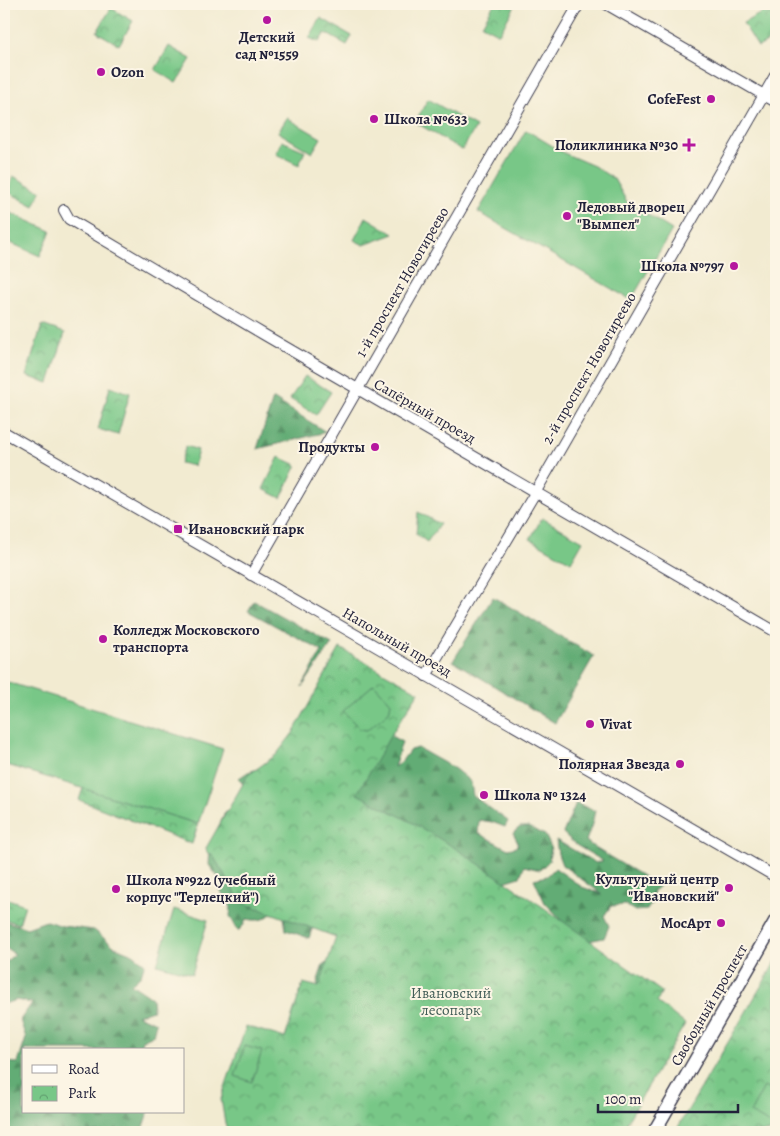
<svg xmlns="http://www.w3.org/2000/svg" width="780" height="1136" font-family="Alegreya,serif">
<style>
.forest{fill:url(#forest-firs);stroke:#426758}
.park{fill:url(#park-crowns);stroke:#4d7461}
.pitch{fill:#78c787;stroke:#4d7461}
.lines{fill:none;stroke-linecap:round;stroke-linejoin:round}
.minor-casing{stroke:#414052;stroke-width:12}
.major-casing{stroke:#414052;stroke-width:15}
.minor{stroke:#fff;stroke-width:10}
.major{stroke:#fff;stroke-width:12}
.poi-dot{fill:#b5179e;stroke:#fcf5e5;stroke-width:2}
.labels{text-anchor:middle;stroke-width:4;stroke-linejoin:round;paint-order:stroke}
.poi-label{font-size:15px;font-weight:bold;fill:#22223b;stroke:#fcf5e5;text-anchor:start}
.street-label{font-size:15px;fill:#22223b;stroke:#fcf5e5}
.park-label{font-size:15px;fill:#405c56;stroke:#fcf5e5}
</style>
<defs>
<pattern id="forest-firs" width="22" height="20" patternUnits="userSpaceOnUse" patternTransform="scale(1.25)"><rect width="22" height="20" fill="#62ac74"/><path d="M5 1l3.5 6h-7zM16 11l3.5 6h-7z" fill="#508c60"/></pattern>
<pattern id="park-crowns" width="20" height="18" patternUnits="userSpaceOnUse" patternTransform="scale(1.25)"><rect width="20" height="18" fill="#78c787"/><path d="M2 6a3 3 0 1 1 6 0M12 15a3 3 0 1 1 6 0" fill="none" stroke="#62a170"/></pattern>
</defs>
<rect width="100%" height="100%" fill="#fcf5e5"/>
<filter id="ink" filterUnits="userSpaceOnUse"><feTurbulence type="fractalNoise" baseFrequency=".02" numOctaves="2"/><feDisplacementMap in="SourceGraphic" scale="10" xChannelSelector="R" yChannelSelector="G"/><feConvolveMatrix kernelMatrix="1 2 1 2 8 2 1 2 1" color-interpolation-filters="sRGB"/></filter>
<filter id="wash" filterUnits="userSpaceOnUse"><feTurbulence type="fractalNoise" baseFrequency=".0096" numOctaves="4" result="noise"/><feDisplacementMap in="SourceGraphic" scale="20" xChannelSelector="R" yChannelSelector="G"/><feGaussianBlur stdDeviation="1.12" result="paint"/><feColorMatrix in="noise" values="0 0 0 0 0 0 0 0 0 0 0 0 0 0 0 0 0 1.4 0 .05"/><feComposite in="paint" operator="in"/></filter>
<g filter="url(#wash)">
<rect width="100%" height="100%" fill="#f2ebd1"/>
<g class="forest">
<polygon points="273,399 274,399 326,432 257,449"/>
<polygon points="493,597 594,656 555,723 453,661"/>
<polygon points="254,601 332,644 302,687 322,651 248,611"/>
<path d="M382 731 402 742 394 767 401 762 410 750 418 748 455 769 471 782 473 796 508 821 505 827 492 822 479 820 478 833 508 849 516 847 518 842 513 833 520 827H529L545 835 551 847 549 861 540 870 524 866 520 877 504 882 343 1053 317 983 323 965 349 951 384 950 319 928 312 929 309 938 286 930 283 911 277 909C266 919 261 922 246 919L243 926 238 931 230 916 231 907 220 890 218 877 209 865 210 846 225 812 237 808 245 788 239 778 248 772Z"/>
<polygon points="576,803 595,811 592,824 586,841 595,848 659,886 653,891 654,899 647,910 635,911 625,905 611,906 604,916 609,926 604,938 588,941 580,939 545,903 534,879 547,876 555,868 582,887 602,894 562,865 558,854 556,840 596,863 603,861 576,845 563,833"/>
<path d="M4 921 27 928 46 921 63 926 94 930 115 947 133 954 145 963 141 975 131 984 152 998 153 1010 137 1015 156 1023 153 1035 142 1040 139 1050H24V1112H148C148 1120 143 1124 144 1132H4V1062L18 1063 26 1038 20 1020 32 1003 16 1000 4 1004V963L15 954 4 947 6 938 4 937Z"/>
</g>
<g class="park">
<polygon points="494,4 516,4 499,34 482,25"/>
<polygon points="776,5 776,37 758,47 743,23"/>
<polygon points="111,8 133,21 119,45 97,32"/>
<polygon points="321,18 352,36 347,45 325,33 319,42 309,38"/>
<polygon points="169,46 191,59 176,83 155,70"/>
<polygon points="13,176 41,191 34,206 8,192"/>
<polygon points="366,217 394,234 364,245 354,240"/>
<polygon points="42,325 65,333 49,383 26,376"/>
<polygon points="305,376 331,392 316,415 290,399"/>
<polygon points="110,387 130,393 118,435 98,429"/>
<polygon points="186,446 198,450 194,466 180,463"/>
<polygon points="279,457 297,465 281,498 263,489"/>
<polygon points="418,512 440,524 427,542 416,534"/>
<polygon points="340,648 419,692 389,738 357,794 413,823 455,848 540,905 662,992 657,1002 685,1024 621,1132 228,1132 225,1123 221,1099 246,1026 285,1038 303,983 319,987 336,937 241,902 212,854 207,853 206,848 248,775 276,755 293,733"/>
<polygon points="83,788 198,824 192,844 79,800"/>
<polygon points="5,898 25,905 19,924 4,919"/>
<polygon points="776,961 776,1132 675,1132"/>
</g>
<g class="pitch">
<polygon points="428,99 476,127 462,150 415,122"/>
<polygon points="287,118 321,138 312,153 278,132"/>
<polygon points="526,130 566,154 594,166 614,179 627,202 672,230 631,300 478,212"/>
<polygon points="282,141 305,151 299,165 276,154"/>
<polygon points="4,210 51,231 40,256 4,240"/>
<polygon points="542,518 583,541 571,562 530,539"/>
<polygon points="4,681 223,749 198,824 4,764"/>
<polygon points="374,684 391,703 389,712 367,730 360,729 343,711"/>
<polygon points="174,909 208,920 192,974 157,964"/>
<polygon points="245,1046 262,1051 252,1082 235,1076"/>
<polygon points="764,1087 776,1093 776,1127 750,1113"/>
</g>
</g>
<g filter="url(#ink)">
<g class="lines">
<defs>
<g id="minor">
<polyline points="606,4 776,102"/>
<polyline points="64,210 69,219 263,334 776,632"/>
<polyline points="4,432 776,877"/>
<polyline points="251,575 579,4"/>
<polyline points="426,676 535,493 776,74"/>
</g>
<polyline id="major" points="654,1132 776,920"/>
</defs>
<use href="#minor" class="minor-casing"/>
<use href="#major" class="major-casing"/>
<use href="#minor" class="minor"/>
<use href="#major" class="major"/>
</g>
</g>
<g class="poi-dot">
<circle cx="267" cy="20" r="5"/>
<circle cx="101" cy="72" r="5"/>
<circle cx="711" cy="99" r="5"/>
<circle cx="374" cy="119" r="5"/>
<path d="M686.5 137.5h5v5h5v5h-5v5h-5v-5h-5v-5h5z"/>
<circle cx="567" cy="216" r="5"/>
<circle cx="734" cy="266" r="5"/>
<circle cx="375" cy="447" r="5"/>
<rect x="173" y="524" width="10" height="10" rx="2.5"/>
<circle cx="103" cy="639" r="5"/>
<circle cx="590" cy="724" r="5"/>
<circle cx="680" cy="764" r="5"/>
<circle cx="484" cy="795" r="5"/>
<circle cx="729" cy="888" r="5"/>
<circle cx="116" cy="889" r="5"/>
<circle cx="721" cy="923" r="5"/>
</g>
<g class="labels">
<g class="poi-label">
<text x="267" y="42" text-anchor="middle">Детский<tspan x="267" dy="17">сад №1559</tspan></text>
<text x="111" y="77">Ozon</text>
<text x="701" y="104" text-anchor="end">CofeFest</text>
<text x="384" y="124">Школа №633</text>
<text x="678" y="150" text-anchor="end">Поликлиника №30</text>
<text x="577" y="212">Ледовый дворец<tspan x="577" dy="17">"Вымпел"</tspan></text>
<text x="724" y="271" text-anchor="end">Школа №797</text>
<text x="365" y="452" text-anchor="end">Продукты</text>
<text x="188" y="534">Ивановский парк</text>
<text x="113" y="635">Колледж Московского<tspan x="113" dy="17">транспорта</tspan></text>
<text x="600" y="729">Vivat</text>
<text x="670" y="769" text-anchor="end">Полярная Звезда</text>
<text x="494" y="800">Школа № 1324</text>
<text x="719" y="884" text-anchor="end">Культурный центр<tspan x="719" dy="17">"Ивановский"</tspan></text>
<text x="126" y="885">Школа №922 (учебный<tspan x="126" dy="17">корпус "Терлецкий")</tspan></text>
<text x="711" y="928" text-anchor="end">МосАрт</text>
</g>
<g class="street-label">
<text transform="translate(402 282) rotate(-60)" y="5">1-й проспект Новогиреево</text>
<text transform="translate(589 368) rotate(-60)" y="5">2-й проспект Новогиреево</text>
<text transform="translate(425 411) rotate(30)" y="5">Сапёрный проезд</text>
<text transform="translate(397 642) rotate(30)" y="5">Напольный проезд</text>
<text transform="translate(709 1005) rotate(-60)" y="5">Свободный проспект</text>
</g>
<g class="park-label">
<text x="451" y="998">Ивановский<tspan x="451" dy="17">лесопарк</tspan></text>
</g>
</g>
<rect width="780" height="1136" fill="none" stroke="#fcf5e5" stroke-width="20"/>
<rect x="22" y="1048" width="162" height="65" fill="#fcf5e5" stroke="#a5a1a1"/>
<rect x="32" y="1065" width="25" height="8" fill="#ffffff" stroke="#a5a1a1"/>
<text x="68" y="1074" font-size="15" fill="#22223b">Road</text>
<rect x="32" y="1086" width="25" height="15" fill="url(#park-crowns)" stroke="#a5a1a1"/>
<text x="68" y="1098" font-size="15" fill="#22223b">Park</text>
<path d="M598 1104v8h140v-8" fill="none" stroke="#22223b" stroke-width="2.5"/>
<text x="605" y="1104" font-size="15" fill="#22223b" stroke="#fcf5e5" stroke-width="4" paint-order="stroke">100 m</text>
</svg>
